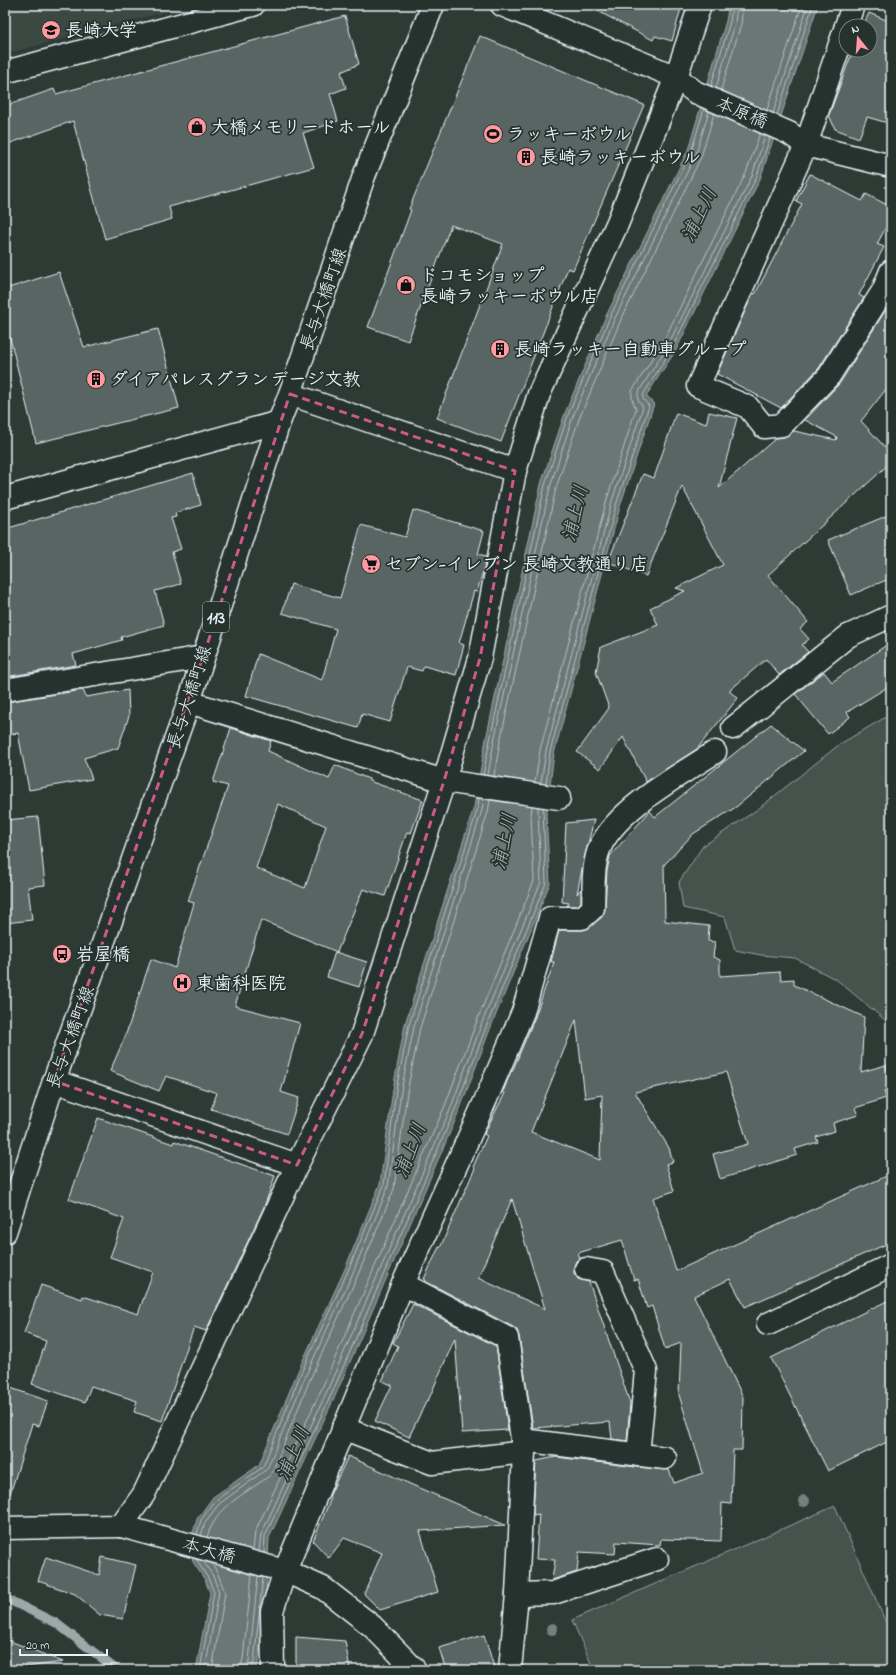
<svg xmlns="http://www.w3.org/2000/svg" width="896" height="1675" font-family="'Indie Flower','Klee One',sans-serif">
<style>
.built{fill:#3b4843}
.green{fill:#45524e;stroke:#96a2a3}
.water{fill:#6b7775;stroke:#9da8a9}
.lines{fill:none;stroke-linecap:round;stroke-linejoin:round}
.shore{stroke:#b6c0c4;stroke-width:1}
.stream{stroke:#9da8a9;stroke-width:9}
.building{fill:#596563;stroke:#e8f1f8;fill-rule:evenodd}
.minor-casing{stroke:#e8f1f8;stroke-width:25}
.major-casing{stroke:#e8f1f8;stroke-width:25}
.minor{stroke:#26332d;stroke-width:22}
.major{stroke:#26332d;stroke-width:22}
.tree{fill:#75807f}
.marked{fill:none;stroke:#cd598a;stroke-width:3;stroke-dasharray:8 5;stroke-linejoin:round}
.labels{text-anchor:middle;stroke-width:3.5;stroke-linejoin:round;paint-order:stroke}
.shield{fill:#26332d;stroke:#aeb8bb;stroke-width:1}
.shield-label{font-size:17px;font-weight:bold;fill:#e8f1f8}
.poi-label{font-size:18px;font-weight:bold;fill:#e8f1f8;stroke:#26332d;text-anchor:start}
.street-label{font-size:18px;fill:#e8f1f8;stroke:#26332d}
.water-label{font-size:19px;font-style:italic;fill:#b0babd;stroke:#26332d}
</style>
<rect width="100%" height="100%" fill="#2e3b35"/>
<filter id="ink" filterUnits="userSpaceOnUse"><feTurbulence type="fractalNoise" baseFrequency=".025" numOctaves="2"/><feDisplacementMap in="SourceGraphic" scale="8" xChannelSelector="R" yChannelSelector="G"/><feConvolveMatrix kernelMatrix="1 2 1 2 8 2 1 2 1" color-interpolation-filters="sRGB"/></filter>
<g filter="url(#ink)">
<polygon class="built" points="5,5 191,5 5,54"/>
<g class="green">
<polygon points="891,714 891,1025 837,980 795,958 761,955 735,950 725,917 683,908 679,882 703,846 758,809 840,744"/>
<polygon points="835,1506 891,1634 891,1670 594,1670 572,1620"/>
</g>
<polygon class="water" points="729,5 818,5 760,179 676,350 646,396 654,404 621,503 554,754 546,815 550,883 492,1024 458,1114 336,1394 269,1538 266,1595 258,1663 255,1670 196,1670 210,1593 205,1580 193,1562 189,1547 197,1519 213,1497 259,1465 298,1371 344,1271 380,1184 393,1089 405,1024 474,807 486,739 541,484 565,413 606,316 688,150 726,21"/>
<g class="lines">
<g class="shore">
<polyline points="711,86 730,22 732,5"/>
<polyline points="716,88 735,24 737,5"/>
<polyline points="721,90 741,24 743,5"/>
<polyline points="767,110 802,5"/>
<polyline points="773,113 808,5"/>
<polyline points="777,115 813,5"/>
<polyline points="483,775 490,740 545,485 568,415 610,317 691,152 704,109"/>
<polyline points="488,775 494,741 550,487 573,416 614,320 696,154 709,111"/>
<polyline points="494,776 500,742 556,488 579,419 620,322 701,157 714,114"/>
<polyline points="535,782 540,750 607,499 636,409 632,399 632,391 663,342 746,173 760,133"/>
<polyline points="541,783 546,751 612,501 643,407 638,400 638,393 668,345 752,176 765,136"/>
<polyline points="546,784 550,752 617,502 649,406 643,399 643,395 672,348 756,178 770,138"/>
<polyline points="197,1534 201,1520 216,1500 263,1467 301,1373 347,1273 384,1185 396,1090 409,1025 478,808 479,798"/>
<polyline points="201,1536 205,1522 219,1504 267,1469 306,1375 352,1275 388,1187 401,1091 414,1027 482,810 484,799"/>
<path d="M207 1537C216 1507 244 1494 268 1477L272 1473 311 1377 357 1277 394 1189 407 1092 420 1028 488 812 490 800"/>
<polyline points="253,1550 255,1532 322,1388 444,1108 478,1018 534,881 531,816 532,806"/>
<polyline points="259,1551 261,1535 327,1391 450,1110 483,1020 541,882 538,807"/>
<polyline points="264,1553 265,1536 332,1393 454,1112 488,1022 546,883 543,808"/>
<polyline points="196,1559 208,1578 214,1592 200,1670"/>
<polyline points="203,1561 213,1576 219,1592 205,1670"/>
<polyline points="212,1670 225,1593 218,1574 212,1563"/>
<polyline points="240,1670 243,1659 252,1574"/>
<polyline points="246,1670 249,1661 258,1576"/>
<polyline points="251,1670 254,1662 263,1577"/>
</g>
<polyline class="stream" points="5,1598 56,1623 117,1670"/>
</g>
<g class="building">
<polygon points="586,5 682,5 672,41 655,36 653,40"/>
<polygon points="869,13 891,22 891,124 867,117 859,138 835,129 829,115 853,50 870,50 870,26 863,26"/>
<polygon points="345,16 359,64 341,72 346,88 330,94 338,121 303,133 314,167 169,207 172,219 105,239 73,121 5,145 5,106 54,89 56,94"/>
<polygon points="480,36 644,105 573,270 568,268 501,442 437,418 503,244 451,225 408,341 368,327 411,210 409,209"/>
<polygon points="810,174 862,201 866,194 891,207 891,218 877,244 884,247 859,295 864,298 819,368 781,408 717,374 753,293 755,294 802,204 796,201"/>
<polygon points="59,272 84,347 158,329 179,408 36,443 5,318 5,289"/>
<polygon points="885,311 891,314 891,383 861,421 891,454 891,462 768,575 808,622 800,629 809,639 802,645 808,652 779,675 766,659 729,691 738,698 697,749 646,782 623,737 600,769 577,752 609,708 596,672 601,647 658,625 650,608 685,591 676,588 723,565 682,486 646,576 608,562 643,474 654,478 676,413 706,424 709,412 737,418 719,488 776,438 784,437 794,431 836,440 837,437 805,420 840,383"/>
<polygon points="193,473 201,505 175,513 176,517 171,518 181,549 172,552 181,584 155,591 164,625 121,637 122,640 73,654 76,665 5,677 5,529"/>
<polygon points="413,510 484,531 478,554 486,556 485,565 477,592 474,591 459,643 464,645 456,675 424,666 422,671 407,667 390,722 362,714 358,728 246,696 258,654 322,680 336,629 282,613 291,584 340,598 361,525 405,537"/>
<polygon points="891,514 891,578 851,595 828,540"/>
<polygon points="891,642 891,685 847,712 850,717 828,734 795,694 824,672 832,682"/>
<polygon points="83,690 86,697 128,690 129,716 118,748 84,758 92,779 29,790 18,733 5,735 5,702"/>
<path d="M771 724 804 751 736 807 693 834 664 865 665 921 709 926 708 941 715 942 713 957 720 960V976L780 972 781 980 794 979V985L864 1017 861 1072 886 1065 891 1082V1089L884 1091 886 1098 855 1108 858 1115 833 1123 835 1131 816 1137 818 1142 795 1149 797 1155 720 1179 713 1154 748 1144 726 1072 635 1092 669 1148 673 1162 666 1164 674 1191 653 1198 676 1271 891 1174V1242L745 1307 730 1279 694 1296 743 1397 742 1450H733L731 1504 722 1503 721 1541 661 1539 660 1545 616 1542 615 1554 579 1552 577 1572 552 1580 555 1560 536 1559 539 1514 533 1515 536 1461 556 1457 636 1467 669 1470 674 1483 703 1473 679 1395 681 1343 665 1349 652 1306 647 1308 638 1279 634 1280 622 1240 578 1253 580 1258 576 1261 574 1266V1273L578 1279 589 1282 630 1403 627 1441 612 1439 610 1422 533 1428 519 1336 517 1330 513 1327 425 1281 426 1280 424 1279 439 1247 440 1248 475 1168 473 1167 487 1136 484 1134 505 1093 503 1092 511 1071 512 1072 535 1017 554 962H551L559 930H583L590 927 602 917 605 909 607 871 610 856 650 811 655 817ZM576 1020 585 1098 602 1095 600 1160 531 1132ZM512 1199 545 1309 478 1278Z"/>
<path d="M231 728 271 741 268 751 329 779 335 765 369 779V781L423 800 411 833 407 832 385 896 363 889 337 952 261 920 235 1006 300 1023 281 1092 299 1098 287 1134 211 1109 217 1093 166 1076 159 1091 110 1071 125 1037 151 959 175 968 194 903 188 901 228 786 213 782ZM278 804 326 826 305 888 256 868Z"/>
<polygon points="38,817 45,885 28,887 32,920 5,923 5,820"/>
<polygon points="594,820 584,859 577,894 581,889 581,902 577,906 567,906 569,903 562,902 566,823"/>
<polygon points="335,952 367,962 359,987 327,977"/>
<polygon points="98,1118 173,1144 174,1141 275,1176 264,1207 206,1331 194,1327 162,1421 134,1412 137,1401 91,1386 85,1402 32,1384 46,1341 24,1333 41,1285 82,1299 83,1296 138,1314 153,1272 110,1257 124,1219 69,1199"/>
<polygon points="891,1299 891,1440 828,1471 771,1358"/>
<polygon points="413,1304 496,1346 508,1430 462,1433 455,1338 428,1401 427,1400 409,1437 375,1421 392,1385 382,1381 398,1346 393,1343"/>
<polygon points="5,1386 48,1401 39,1426 32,1424 10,1494 5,1493"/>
<polygon points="348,1456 419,1488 505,1525 420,1531 438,1592 380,1610 364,1594 382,1553 344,1538 329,1558 313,1541 331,1498 329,1497"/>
<polygon points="46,1557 99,1575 102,1557 136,1565 123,1619 100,1615 75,1594 38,1581"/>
<polygon points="484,1635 495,1670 446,1670 439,1648"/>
<polygon points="296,1637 345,1641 350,1670 296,1670"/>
<polygon points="5,1639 63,1662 5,1670"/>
</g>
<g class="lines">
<defs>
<g id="minor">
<polyline points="502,5 676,77 695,92 789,133 806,145 891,166"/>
<polyline points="846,26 806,145 698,386 748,407 764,427 782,425 829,376 883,291 891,271"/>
<polyline points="846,26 853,5"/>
<polyline points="5,72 253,5"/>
<polyline points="290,394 515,471"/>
<polyline points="5,498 279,422"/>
<polyline points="5,690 203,657"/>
<polyline points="189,702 444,781 559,798"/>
<polyline points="733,728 848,636 891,616"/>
<polyline points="54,1081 297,1165"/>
<polyline points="586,1269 603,1272 646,1371 638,1455"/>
<polyline points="403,1284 507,1338 524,1452 517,1594 510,1670"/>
<polyline points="768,1324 891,1265"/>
<polyline points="343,1428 432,1463 524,1452"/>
<polyline points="522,1440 665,1458"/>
<polyline points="121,1526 285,1571 323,1588 372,1626 415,1670"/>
<polyline points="5,1528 121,1526 144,1494 297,1165 362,1034 444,781 480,658 515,471 539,394 618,222 676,77 700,5"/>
<polyline points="517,1594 553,1593 657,1559"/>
<path d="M273 1670 272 1611 285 1571 403 1284 486 1099 523 1012 550 918H582L593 908C594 889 592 865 600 847 618 808 680 775 715 752"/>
</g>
<polyline id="major" points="5,1232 54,1081 189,702 279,422 290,394 364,176 433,5"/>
</defs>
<use href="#minor" class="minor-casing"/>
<use href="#major" class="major-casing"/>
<use href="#minor" class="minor"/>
<use href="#major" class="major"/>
</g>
<g class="tree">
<circle cx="804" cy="1501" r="6"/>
<circle cx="552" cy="1629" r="6"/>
</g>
</g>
<path class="marked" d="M290 394 515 471 480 658 444 781 362 1034 297 1165 54 1081 203 657Z"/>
<defs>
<symbol id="university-disc" viewBox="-11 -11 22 22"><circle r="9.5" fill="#ff9aa2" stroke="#26332d"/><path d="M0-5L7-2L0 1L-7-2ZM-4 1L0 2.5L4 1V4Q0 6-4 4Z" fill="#111"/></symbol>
<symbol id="shop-disc" viewBox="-11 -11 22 22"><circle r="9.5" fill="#ff9aa2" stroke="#26332d"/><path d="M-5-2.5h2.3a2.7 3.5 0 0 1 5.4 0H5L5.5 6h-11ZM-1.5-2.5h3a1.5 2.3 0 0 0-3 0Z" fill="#111"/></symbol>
<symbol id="stadium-disc" viewBox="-11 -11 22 22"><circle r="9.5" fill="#ff9aa2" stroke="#26332d"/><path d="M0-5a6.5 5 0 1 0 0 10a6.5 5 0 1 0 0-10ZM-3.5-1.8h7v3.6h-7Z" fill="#111"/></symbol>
<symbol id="building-disc" viewBox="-11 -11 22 22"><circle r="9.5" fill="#ff9aa2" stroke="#26332d"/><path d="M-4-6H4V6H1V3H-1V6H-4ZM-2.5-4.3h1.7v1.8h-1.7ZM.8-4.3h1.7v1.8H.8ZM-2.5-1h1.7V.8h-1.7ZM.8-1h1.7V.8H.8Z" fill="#111"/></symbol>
<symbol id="supermarket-disc" viewBox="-11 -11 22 22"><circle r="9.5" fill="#ff9aa2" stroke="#26332d"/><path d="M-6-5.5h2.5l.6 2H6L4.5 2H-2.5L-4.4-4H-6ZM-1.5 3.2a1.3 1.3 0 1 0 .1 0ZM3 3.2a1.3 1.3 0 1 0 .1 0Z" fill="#111"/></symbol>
<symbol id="bus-disc" viewBox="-11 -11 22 22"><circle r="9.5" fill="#ff9aa2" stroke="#26332d"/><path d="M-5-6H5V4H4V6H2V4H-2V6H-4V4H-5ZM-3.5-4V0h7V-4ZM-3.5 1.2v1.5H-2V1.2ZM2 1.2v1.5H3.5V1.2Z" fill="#111"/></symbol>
<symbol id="hospital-disc" viewBox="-11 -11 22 22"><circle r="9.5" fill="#ff9aa2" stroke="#26332d"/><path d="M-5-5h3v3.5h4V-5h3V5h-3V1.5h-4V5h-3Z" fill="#111"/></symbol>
</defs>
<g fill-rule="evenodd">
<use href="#university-disc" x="40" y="19" width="22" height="22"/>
<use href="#shop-disc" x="186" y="116" width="22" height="22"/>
<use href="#stadium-disc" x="482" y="123" width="22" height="22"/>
<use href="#building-disc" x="515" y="146" width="22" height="22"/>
<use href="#shop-disc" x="395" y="274" width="22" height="22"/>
<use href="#building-disc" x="489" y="338" width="22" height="22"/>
<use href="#building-disc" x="85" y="368" width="22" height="22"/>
<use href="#supermarket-disc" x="360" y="553" width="22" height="22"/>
<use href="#bus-disc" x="51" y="943" width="22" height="22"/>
<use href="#hospital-disc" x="171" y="972" width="22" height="22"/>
</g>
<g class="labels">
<rect class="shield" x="203" y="602" width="26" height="30" rx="3"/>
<g class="shield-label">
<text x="216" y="623">113</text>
</g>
<g class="poi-label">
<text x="65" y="36">長崎大学</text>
<text x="211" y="133">大橋メモリードホール</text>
<text x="507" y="140">ラッキーボウル</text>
<text x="540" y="163">長崎ラッキーボウル</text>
<text x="420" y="281">ドコモショップ<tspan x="420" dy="21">長崎ラッキーボウル店</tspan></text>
<text x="514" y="355">長崎ラッキー自動車グループ</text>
<text x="110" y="385">ダイアパレスグランデージ文教</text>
<text x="385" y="570">セブン-イレブン 長崎文教通り店</text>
<text x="76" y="960">岩屋橋</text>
<text x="196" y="989">東歯科医院</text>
</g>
<g class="street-label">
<text transform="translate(742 112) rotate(23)" y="6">本原橋</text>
<text transform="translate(323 299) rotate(-71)" y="6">長与大橋町線</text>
<text transform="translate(189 697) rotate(-72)" y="6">長与大橋町線</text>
<text transform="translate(70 1037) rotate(-70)" y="6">長与大橋町線</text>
<text transform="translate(209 1550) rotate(15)" y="6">本大橋</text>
</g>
<g class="water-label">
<text transform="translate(698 214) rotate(-64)" y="7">浦上川</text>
<text transform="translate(574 513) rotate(-76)" y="7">浦上川</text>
<text transform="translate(503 841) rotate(-78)" y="7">浦上川</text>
<text transform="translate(409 1150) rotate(-69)" y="7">浦上川</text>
<text transform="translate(292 1453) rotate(-67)" y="7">浦上川</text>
</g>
</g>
<rect width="896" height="1675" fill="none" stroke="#26332d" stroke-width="20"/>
<rect x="10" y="10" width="876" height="1655" fill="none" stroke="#e8f1f8" stroke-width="1.5" filter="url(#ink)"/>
<g transform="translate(858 38) rotate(343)"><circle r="19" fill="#26332d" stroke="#747f7e"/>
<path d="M0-3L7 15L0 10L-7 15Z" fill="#ff9aa2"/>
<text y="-6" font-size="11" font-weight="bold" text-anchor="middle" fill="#e8f1f8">N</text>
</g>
<path d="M20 1649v6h87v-6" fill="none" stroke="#e8f1f8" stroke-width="2"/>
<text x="26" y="1649" font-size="12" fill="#e8f1f8" stroke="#26332d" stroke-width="3" paint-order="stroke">20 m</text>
</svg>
